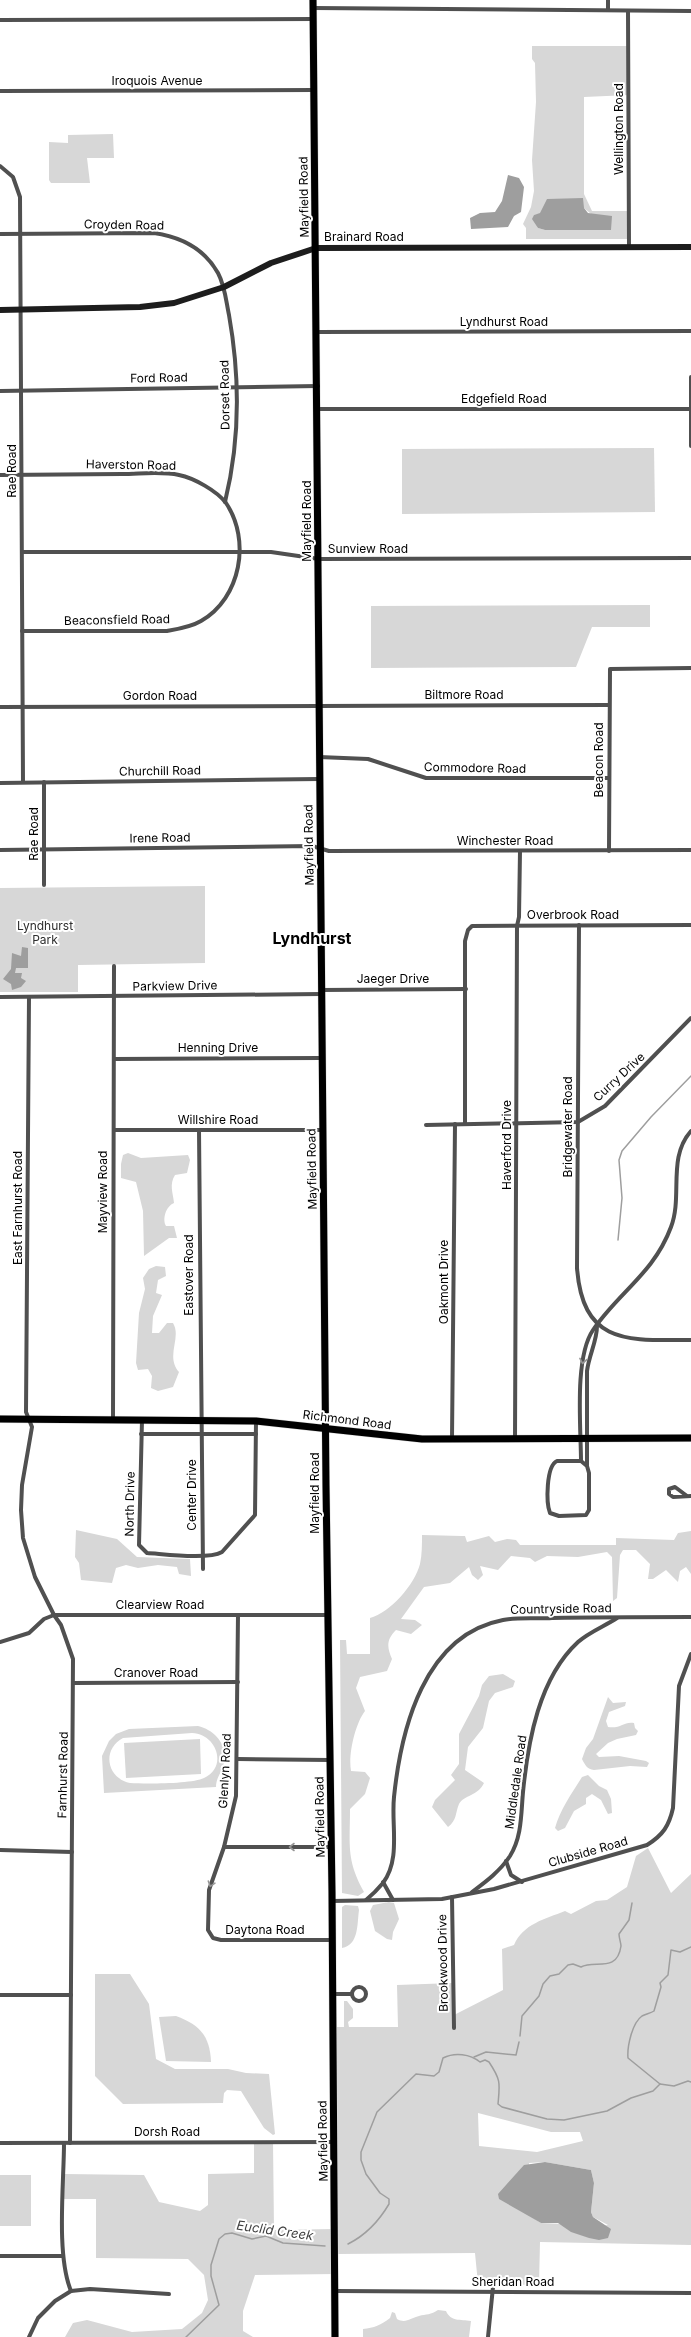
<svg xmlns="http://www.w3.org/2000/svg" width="691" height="2337" font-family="Inter,sans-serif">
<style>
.green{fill:#d7d7d7;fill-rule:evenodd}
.water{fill:#9e9e9e}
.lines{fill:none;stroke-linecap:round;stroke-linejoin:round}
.stream{stroke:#9e9e9e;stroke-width:1.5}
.primary-casing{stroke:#dbdbdb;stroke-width:8}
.street{stroke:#505050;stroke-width:4}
.secondary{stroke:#1d1d1d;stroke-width:6}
.primary{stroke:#000;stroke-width:7}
.oneway{stroke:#969696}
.labels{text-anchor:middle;stroke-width:4;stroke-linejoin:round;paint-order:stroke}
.street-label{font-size:12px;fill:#000;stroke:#fff}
.park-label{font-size:12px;fill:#2e2e2e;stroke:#fff}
.water-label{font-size:13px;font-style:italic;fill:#3f3f3f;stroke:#fff}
.district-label{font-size:16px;font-weight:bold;fill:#000;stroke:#fff}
</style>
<rect width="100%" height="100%" fill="#fff"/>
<g class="green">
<path d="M532 46H629V95L584 97V194L592 211H629V239H526V228L523 224 531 207 534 191 532 160 536 102 535 63 532 59ZM584 208 610 230H545L538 228 534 215Z"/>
<polygon points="113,134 114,158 87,158 90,183 51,183 49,180 49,142 68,143 68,135"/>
<polygon points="654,448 655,512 402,514 402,449"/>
<polygon points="650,605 650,627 592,627 576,667 371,668 371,606"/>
<polygon points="205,886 205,963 78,965 78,992 0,992 0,888"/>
<path d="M128 1153 141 1158 188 1155 190 1160 187 1173 175 1175C169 1185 173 1192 174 1203 166 1206 162 1219 166 1226H174L177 1238H169L144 1256 143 1211 136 1182 121 1178V1164L123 1155Z"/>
<path d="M156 1266 165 1267 166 1276 158 1280 156 1293 162 1295 153 1316 152 1333H159L167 1323H173C182 1338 165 1356 179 1372L173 1387 158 1391 151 1388 152 1376 148 1369 138 1370 136 1363 139 1313 145 1289 143 1278 149 1269Z"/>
<polygon points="76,1530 117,1539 137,1557 190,1559 191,1576 179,1574 177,1567 158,1565 138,1568 126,1565 116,1568 112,1583 81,1580 79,1563 75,1557"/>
<path d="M691 1531V1574L686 1567 680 1571 678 1582 666 1570 653 1579H648L650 1564 636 1550H623L620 1555 617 1598 613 1601 612 1557 607 1552 578 1557 547 1556 535 1562 530 1558 511 1556 498 1570 480 1566 483 1575 478 1580 472 1575 469 1567 450 1583 424 1587 401 1619 415 1620 422 1625 411 1634 396 1630C386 1640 387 1647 392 1659L387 1671 360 1677 356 1688 365 1711C355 1724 348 1755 351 1771L365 1772 370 1778 365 1794 350 1809C350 1845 346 1860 364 1892L358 1896 342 1893 340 1640H346L347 1654H370V1618C390 1613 415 1584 420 1564 422 1555 422 1544 422 1535L462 1536H465L467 1542 489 1536 495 1542 507 1539 516 1540 520 1545H616V1538L674 1540 678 1533Z"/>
<path d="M503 1674 515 1681 513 1687 495 1693 489 1701 483 1728 468 1747 465 1770 484 1783C478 1796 464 1795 459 1804 455 1814 457 1820 448 1827L432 1807 435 1800 455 1780 451 1775 459 1764V1734L479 1696 482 1685 489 1676Z"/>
<path d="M608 1697 613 1703 626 1702 625 1706 609 1712 606 1721 608 1727C621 1729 624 1721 634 1723L635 1728 638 1731 636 1735 617 1739 608 1743 596 1754 599 1757 619 1756 646 1761 649 1763 647 1767 630 1766 594 1770C587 1769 585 1765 582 1759L586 1748 593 1739Z"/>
<path d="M198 1726C215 1730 228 1745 224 1763 222 1773 216 1777 216 1787L104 1793 102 1756 109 1741 116 1734 129 1729ZM192 1733C217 1734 228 1767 204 1778 192 1784 145 1784 130 1783 106 1778 102 1749 123 1738Z"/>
<polygon points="200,1739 201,1774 126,1778 124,1743"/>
<path d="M588 1775 599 1786 607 1790 611 1799 612 1813 608 1814 601 1800 592 1794 586 1798V1804L574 1811 565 1828 558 1831 555 1828C560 1810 572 1793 582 1777Z"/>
<path d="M648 1848 671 1893 691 1874V2245L540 2242 539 2285 478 2284 475 2253 336 2254 335 2274 255 2275 243 2311V2331L253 2337H65L73 2323 87 2320 132 2332 182 2329 202 2313 208 2300 204 2275 188 2259 96 2258V2199H63L64 2174 144 2175 159 2202 200 2211 208 2205V2174L254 2173V2142H273L274 2230 335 2229 333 2027H344V2001H347L353 2009V2018L348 2022 349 2027H398L397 1985 453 1983 454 2015 503 1990 502 1949 514 1945C523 1924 545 1919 565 1911L571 1914 596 1901 607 1900 627 1887 636 1856ZM478 2113 551 2132H580L583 2141 537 2152 479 2146ZM545 2162 591 2170 594 2183 591 2212 593 2217 608 2225 572 2232 563 2224 541 2223 527 2214 529 2163Z"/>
<polygon points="389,1902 394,1903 399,1919 393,1932 392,1940 387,1939 375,1931 370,1911 373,1905"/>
<path d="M345 1905 358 1906 359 1910C357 1924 359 1945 342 1948V1907Z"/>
<polygon points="95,1974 130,1974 149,2004 156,2059 175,2069 228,2069 246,2073 269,2074 275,2134 273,2135 264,2128 241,2091 227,2090 224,2093 223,2103 123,2104 95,2076"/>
<path d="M176 2016C200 2025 210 2036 211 2062L166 2061 159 2017Z"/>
<rect x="0" y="2175" width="31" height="51"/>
<path d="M438 2310 446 2311C451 2322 460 2319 471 2321L469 2337H363V2329C374 2328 381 2325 390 2318L392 2312 395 2313 397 2319C406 2324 410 2318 419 2316 426 2314 431 2315 438 2310Z"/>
</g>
<g class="water">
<polygon points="508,175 519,178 524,187 521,212 514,216 508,227 471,229 470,218 480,213 495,212 502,201"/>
<polygon points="583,198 584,208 588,213 612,216 611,230 545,230 538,228 532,219 534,215 540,213 547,199"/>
<polygon points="22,947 28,948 28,968 16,968 15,973 22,973 21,978 26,981 21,987 12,990 11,984 3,979 11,969 12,953 21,956"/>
<polygon points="545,2162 591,2170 594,2183 591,2212 593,2217 611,2229 608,2238 599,2240 589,2238 571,2232 558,2223 541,2223 499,2199 498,2194 524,2165"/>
</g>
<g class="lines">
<g class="stream">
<polyline points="618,1240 622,1198 619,1160 622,1151 651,1117 691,1076"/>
<path d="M520 2036 522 2016 539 1996 543 1984 550 1976 559 1974 568 1965 573 1964 581 1967C594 1959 617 1974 621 1946 621 1943 619 1938 619 1934L629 1920 632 1903"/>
<polyline points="474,2057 486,2052 516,2055 519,2042"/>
<polyline points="660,2084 674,2086 688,2081 691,2082"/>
<path d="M348 2244C366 2235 379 2221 389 2204V2199L380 2193 366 2174 361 2160V2152L377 2112 416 2074 434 2076 439 2072 443 2058C455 2052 470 2054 480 2062L485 2060 489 2062C501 2080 500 2083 498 2104L502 2107 547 2119 564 2120 607 2111 631 2098 653 2091 660 2084 628 2058C627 2047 632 2023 642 2016 646 2014 651 2013 654 2011L661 1987 660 1983 668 1975 671 1950 680 1952 691 1947"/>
<polyline points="186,2337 219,2305 211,2276 211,2265 219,2239 225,2234 232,2233 252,2239 266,2236 283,2243 325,2246"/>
</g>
<defs>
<g id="primary">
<polyline points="313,0 326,1486 332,1892 335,2337"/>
<polyline points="0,1419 256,1421 422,1439 691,1438"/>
</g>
</defs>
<use href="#primary" class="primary-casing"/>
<g class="street">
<polyline points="608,0 608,10"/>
<polyline points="313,8 691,11"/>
<polyline points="628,11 629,246"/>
<polyline points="0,20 314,19"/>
<polyline points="0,91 314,90"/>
<polyline points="0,166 13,177 20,197 23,782"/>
<path d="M0 234 154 233C181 237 204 248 218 273 225 286 226 301 229 315 240 377 240 441 225 502"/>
<polyline points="317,332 691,331"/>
<polyline points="691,377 691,446"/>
<polyline points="0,391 318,386"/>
<polyline points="318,409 691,409"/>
<path d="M0 475C41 475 81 474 122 474 140 474 161 471 179 475 194 478 217 491 226 503 251 540 241 598 201 621 191 627 178 629 167 631H22"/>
<polyline points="22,552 271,552 319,559 691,558"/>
<polyline points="0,707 609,705"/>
<polyline points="319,757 368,759 426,778 609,778"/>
<polyline points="44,782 44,885"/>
<polyline points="0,783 319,779"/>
<polyline points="0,850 312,846 329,851 691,850"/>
<polyline points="609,851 610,669 691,668"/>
<path d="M579 925 577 1268C583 1346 629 1340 691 1340"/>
<polyline points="321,990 466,989"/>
<polyline points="0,997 321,994"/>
<polyline points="29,997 26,1412 32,1427 22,1485 21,1510 23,1538 35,1577 54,1615 61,1625 73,1659 70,2143"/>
<polyline points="114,1059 322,1058"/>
<polyline points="465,1124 465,941 468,930 472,926 691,925"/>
<polyline points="426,1125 578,1122 605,1106 691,1018"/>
<polyline points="114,1130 323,1130"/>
<polyline points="199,1130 203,1569"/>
<polyline points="113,1419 114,966"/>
<path d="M142 1420 139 1545 147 1553C164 1554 208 1560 222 1552L255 1515 256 1421"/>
<polyline points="141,1434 256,1434"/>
<polyline points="452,1439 455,1124"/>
<polyline points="515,1439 517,926 519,917 520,851"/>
<path d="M557 1461H581L587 1466 589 1473V1510L586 1515 559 1516 550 1513C546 1503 546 1466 557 1461Z"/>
<path d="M581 1461C581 1428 574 1358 593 1330 619 1292 654 1273 671 1227 683 1196 667 1158 691 1131"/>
<path d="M587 1465V1371C589 1355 597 1341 597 1326"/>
<polyline points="687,1496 675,1487 669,1489 669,1494 673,1497 691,1496"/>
<polyline points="238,1615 236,1796 224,1847 209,1890 208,1930 213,1938 221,1940 332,1940"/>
<polyline points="0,1642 29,1633 44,1619 54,1615 328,1615"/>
<polyline points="74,1683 238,1682"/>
<polyline points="237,1759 330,1760"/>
<polyline points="224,1847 331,1847"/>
<polyline points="0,1850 72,1852"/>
<polyline points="506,1861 511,1875 522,1882"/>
<polyline points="383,1882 393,1900"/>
<path d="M472 1892C487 1881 500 1871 510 1856 522 1837 521 1814 523 1792 528 1741 539 1678 578 1642 589 1632 605 1626 617 1618"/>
<polyline points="452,1897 454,2028"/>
<path d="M366 1900C372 1895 378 1889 383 1883 401 1859 391 1825 394 1797 401 1729 424 1635 503 1620 519 1617 536 1619 552 1618 598 1617 645 1617 691 1617"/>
<path d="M332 1901 442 1899 494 1889 647 1845C663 1835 669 1826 673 1808L679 1686 691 1654"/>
<circle cx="359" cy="1994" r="7"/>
<polyline points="333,1994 352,1994"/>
<polyline points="0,1995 71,1995"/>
<polyline points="0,2143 334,2142"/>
<path d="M64 2143C64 2183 56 2255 71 2291"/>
<polyline points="0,2256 63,2256"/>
<polyline points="335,2291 691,2293"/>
<polyline points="29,2337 38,2318 55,2301 71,2291 90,2289 169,2294"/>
<polyline points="488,2337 493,2287"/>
</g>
<polyline class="secondary" points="0,310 140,307 174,303 224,287 271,263 316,248 691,247"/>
<use href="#primary" class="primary"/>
</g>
<defs><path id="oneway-chevron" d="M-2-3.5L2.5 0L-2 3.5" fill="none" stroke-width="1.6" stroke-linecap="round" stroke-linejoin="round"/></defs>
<g class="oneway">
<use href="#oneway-chevron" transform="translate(583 1361) rotate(100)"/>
<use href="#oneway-chevron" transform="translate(292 1847) rotate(180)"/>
<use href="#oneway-chevron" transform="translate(211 1884) rotate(108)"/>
</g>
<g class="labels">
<g class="street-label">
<text x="157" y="85">Iroquois Avenue</text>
<text transform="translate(619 129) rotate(-90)" y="4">Wellington Road</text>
<text transform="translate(304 197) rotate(-91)" y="4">Mayfield Road</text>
<text transform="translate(124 225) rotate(1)" y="4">Croyden Road</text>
<text x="364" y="241">Brainard Road</text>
<text x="504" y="326">Lyndhurst Road</text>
<text transform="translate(159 378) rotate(-1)" y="4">Ford Road</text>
<text transform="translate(225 395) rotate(-91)" y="4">Dorset Road</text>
<text x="504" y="403">Edgefield Road</text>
<text transform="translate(131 465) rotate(1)" y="4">Haverston Road</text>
<text transform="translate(12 471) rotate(-90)" y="4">Rae Road</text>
<text transform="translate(307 521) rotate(-90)" y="4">Mayfield Road</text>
<text x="368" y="553">Sunview Road</text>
<text transform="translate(117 620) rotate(-1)" y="4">Beaconsfield Road</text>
<text x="464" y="699">Biltmore Road</text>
<text x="160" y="700">Gordon Road</text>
<text transform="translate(599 760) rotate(-90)" y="4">Beacon Road</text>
<text transform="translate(475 768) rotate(1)" y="4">Commodore Road</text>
<text transform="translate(160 771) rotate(-1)" y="4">Churchill Road</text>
<text transform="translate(34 834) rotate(-90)" y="4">Rae Road</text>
<text transform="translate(160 838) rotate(-1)" y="4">Irene Road</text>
<text x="505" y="845">Winchester Road</text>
<text transform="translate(309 845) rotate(-91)" y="4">Mayfield Road</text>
<text x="573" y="919">Overbrook Road</text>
<text x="393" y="983">Jaeger Drive</text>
<text transform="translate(175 986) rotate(-1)" y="4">Parkview Drive</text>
<text x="218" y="1052">Henning Drive</text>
<text transform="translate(619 1077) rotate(-43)" y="4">Curry Drive</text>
<text x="218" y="1124">Willshire Road</text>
<text transform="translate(568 1127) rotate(-90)" y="4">Bridgewater Road</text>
<text transform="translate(507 1145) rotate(-90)" y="4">Haverford Drive</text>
<text transform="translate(312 1169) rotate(-91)" y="4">Mayfield Road</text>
<text transform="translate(103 1192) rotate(-90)" y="4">Mayview Road</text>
<text transform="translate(18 1208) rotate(-90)" y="4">East Farnhurst Road</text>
<text transform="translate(189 1275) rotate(-90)" y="4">Eastover Road</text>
<text transform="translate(444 1282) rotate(-90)" y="4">Oakmont Drive</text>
<text transform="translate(347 1420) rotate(7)" y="4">Richmond Road</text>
<text transform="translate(315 1493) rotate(-90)" y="4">Mayfield Road</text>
<text transform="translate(192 1495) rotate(-90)" y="4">Center Drive</text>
<text transform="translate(130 1504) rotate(-89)" y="4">North Drive</text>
<text x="160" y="1609">Clearview Road</text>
<text transform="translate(561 1609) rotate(-1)" y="4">Countryside Road</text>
<text x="156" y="1677">Cranover Road</text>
<text transform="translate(225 1771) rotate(-87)" y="4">Glenlyn Road</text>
<text transform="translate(63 1775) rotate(-89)" y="4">Farnhurst Road</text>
<text transform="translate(516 1782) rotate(-82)" y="4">Middledale Road</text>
<text transform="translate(320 1817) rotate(-91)" y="4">Mayfield Road</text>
<text transform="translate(588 1852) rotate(-16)" y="4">Clubside Road</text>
<text x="265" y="1934">Daytona Road</text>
<text transform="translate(443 1963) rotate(-91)" y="4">Brookwood Drive</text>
<text x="167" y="2136">Dorsh Road</text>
<text transform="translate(323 2141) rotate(-91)" y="4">Mayfield Road</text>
<text x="513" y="2286">Sheridan Road</text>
</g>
<g class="park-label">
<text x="45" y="930">Lyndhurst<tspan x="45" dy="14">Park</tspan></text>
</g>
<g class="water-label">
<text transform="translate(275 2230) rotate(8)" y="5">Euclid Creek</text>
</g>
<g class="district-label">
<text x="312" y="944">Lyndhurst</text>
</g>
</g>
</svg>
